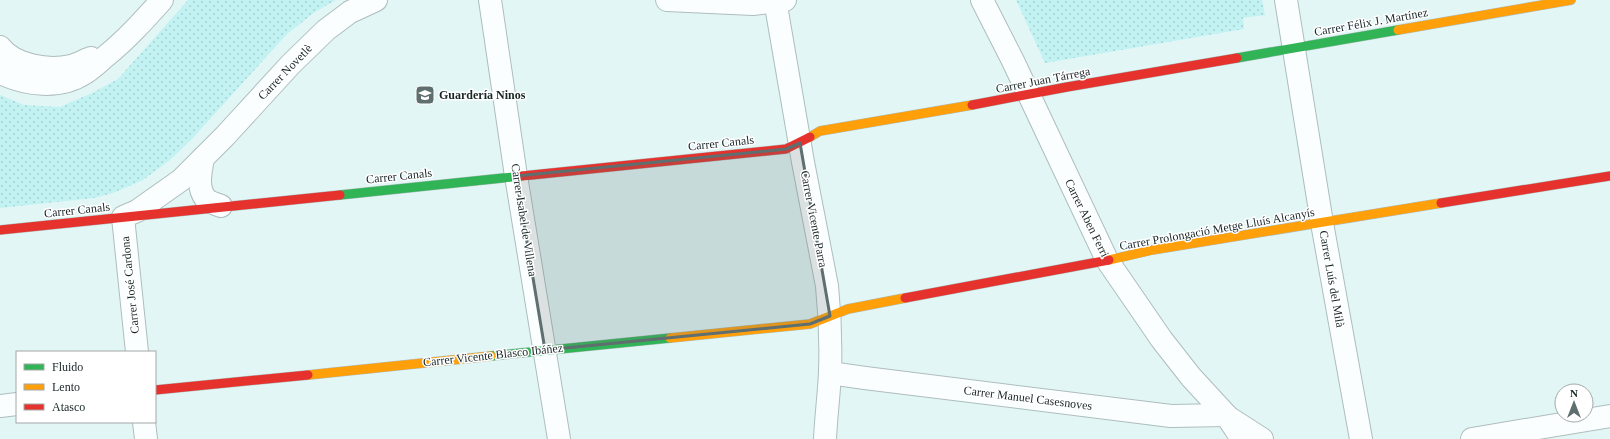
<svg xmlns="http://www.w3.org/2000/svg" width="1610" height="439" font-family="'Times New Roman',serif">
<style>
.park{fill:url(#park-dots)}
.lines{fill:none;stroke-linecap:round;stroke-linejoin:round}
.street-casing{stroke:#aebdbd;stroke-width:24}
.fast-casing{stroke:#aebdbd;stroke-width:10}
.slow-casing{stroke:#aebdbd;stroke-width:10}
.jam-casing{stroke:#aebdbd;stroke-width:10}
.street{stroke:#fbfefe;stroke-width:22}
.fast{stroke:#30b455;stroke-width:9}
.slow{stroke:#ff9f0a;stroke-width:9}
.jam{stroke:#e5322d;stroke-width:9}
.marked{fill:#5f6e6f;fill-opacity:0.2;stroke:#5f6e6f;stroke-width:3;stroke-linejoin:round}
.labels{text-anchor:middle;stroke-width:3;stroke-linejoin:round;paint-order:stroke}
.street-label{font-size:12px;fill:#182526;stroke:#fff}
.poi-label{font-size:12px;font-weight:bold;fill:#182526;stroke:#fff;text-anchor:start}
</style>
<defs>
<pattern id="park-dots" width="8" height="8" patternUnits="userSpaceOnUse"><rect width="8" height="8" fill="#c3f2f3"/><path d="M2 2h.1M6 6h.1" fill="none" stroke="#a7cfd0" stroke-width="1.8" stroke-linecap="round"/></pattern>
</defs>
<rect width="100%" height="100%" fill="#e2f6f6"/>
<g class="park">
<polygon points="188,0 336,0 315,12 287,34 191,140 170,160 143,180 113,193 94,198 0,208 0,95 24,105 60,107 92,93 118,79"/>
<polygon points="1016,0 1262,0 1265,15 1243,18 1244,29 1045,63"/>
</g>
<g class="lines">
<defs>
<g id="street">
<polyline points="490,0 516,176 559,439"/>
<polyline points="667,0 753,4 785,0"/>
<path d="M775 0 803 162 827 286C830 315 831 343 830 372 829 394 826 417 825 439"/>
<polyline points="982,0 1013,61 1107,260 1162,340 1191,377 1226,415 1242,439"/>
<polyline points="1286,0 1322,223 1361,439"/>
<path d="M0 47C15 66 48 71 71 66 78 64 85 60 91 58"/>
<path d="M0 73C26 85 59 90 85 73 92 69 99 62 106 56 127 39 144 20 162 0"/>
<path d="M203 158C201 171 196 187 206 199 209 202 216 204 221 206"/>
<polyline points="137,352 123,217 137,211 181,180 225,136 291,64 326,30 350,12 376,0"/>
<polyline points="830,373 865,378 1171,416 1226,415"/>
<polyline points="0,406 17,404"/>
<polyline points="1231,419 1262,439"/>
<polyline points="144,422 146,439"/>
<polyline points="1472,439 1610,416"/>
</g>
<g id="fast">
<polyline points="1237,58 1398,30"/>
<polyline points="340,195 522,176"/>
<polyline points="491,356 670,338"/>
</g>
<g id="slow">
<polyline points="1398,30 1571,0"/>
<polyline points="810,137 820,131 972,105"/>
<polyline points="1109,260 1152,250 1441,203"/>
<polyline points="670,338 810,324 848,309 905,298"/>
<polyline points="308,375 491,356"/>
</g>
<g id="jam">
<polyline points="972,105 1067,87 1237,58"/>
<polyline points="522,176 786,149 810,137"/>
<polyline points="1441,203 1610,176"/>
<polyline points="0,230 340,195"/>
<polyline points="905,298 1109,260"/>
<polyline points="155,390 308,375"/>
</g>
</defs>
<use href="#street" class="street-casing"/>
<use href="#fast" class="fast-casing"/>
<use href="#slow" class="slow-casing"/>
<use href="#jam" class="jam-casing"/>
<use href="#street" class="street"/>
<use href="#fast" class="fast"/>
<use href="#slow" class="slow"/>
<use href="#jam" class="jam"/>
</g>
<path class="marked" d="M800 143 830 316 810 324 545 350 516 176 786 149Z"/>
<defs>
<symbol id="school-square" viewBox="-11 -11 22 22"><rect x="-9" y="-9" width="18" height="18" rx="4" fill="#5f6e6f" stroke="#fff"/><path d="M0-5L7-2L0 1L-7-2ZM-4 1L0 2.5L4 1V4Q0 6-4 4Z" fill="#fff"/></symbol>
</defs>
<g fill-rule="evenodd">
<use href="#school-square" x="414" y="84" width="22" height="22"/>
</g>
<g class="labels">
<g class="street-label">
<text transform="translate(1371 22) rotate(-10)" y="4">Carrer Félix J. Martínez</text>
<text transform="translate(285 72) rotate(-46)" y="4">Carrer Novetlè</text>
<text transform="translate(1043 80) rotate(-11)" y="4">Carrer Juan Tárrega</text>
<text transform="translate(721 143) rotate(-6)" y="4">Carrer Canals</text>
<text transform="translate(399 176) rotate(-6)" y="4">Carrer Canals</text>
<text transform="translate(77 210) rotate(-6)" y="4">Carrer Canals</text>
<text transform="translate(1087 218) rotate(64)" y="4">Carrer Aben Ferri</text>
<text transform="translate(814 219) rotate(79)" y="4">Carrer Vicente Parra</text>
<text transform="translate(524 220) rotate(81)" y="4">Carrer Isabel de Villena</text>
<text transform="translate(1217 229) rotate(-10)" y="4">Carrer Prolongació Metge Lluís Alcanyís</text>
<text transform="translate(1332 279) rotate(80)" y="4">Carrer Luís del Milà</text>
<text transform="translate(130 285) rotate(-96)" y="4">Carrer José Cardona</text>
<text transform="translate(493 355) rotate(-6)" y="4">Carrer Vicente Blasco Ibáñez</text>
<text transform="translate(1028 398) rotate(7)" y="4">Carrer Manuel Casesnoves</text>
</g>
<g class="poi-label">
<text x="439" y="99">Guardería Ninos</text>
</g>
</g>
<rect x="16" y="351" width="140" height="72" fill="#ffffff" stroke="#a3a8a8"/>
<rect x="24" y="364" width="20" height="6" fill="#30b455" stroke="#a3a8a8"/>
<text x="52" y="371" font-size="12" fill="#182526">Fluido</text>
<rect x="24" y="384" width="20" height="6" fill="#ff9f0a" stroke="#a3a8a8"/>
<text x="52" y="391" font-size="12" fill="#182526">Lento</text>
<rect x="24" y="404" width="20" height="6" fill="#e5322d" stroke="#a3a8a8"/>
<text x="52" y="411" font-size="12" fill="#182526">Atasco</text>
<g transform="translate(1574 403)"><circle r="19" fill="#ffffff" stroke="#a3a8a8"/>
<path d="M0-3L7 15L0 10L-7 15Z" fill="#5f6e6f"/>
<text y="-6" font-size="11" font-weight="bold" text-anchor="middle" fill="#182526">N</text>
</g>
</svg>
